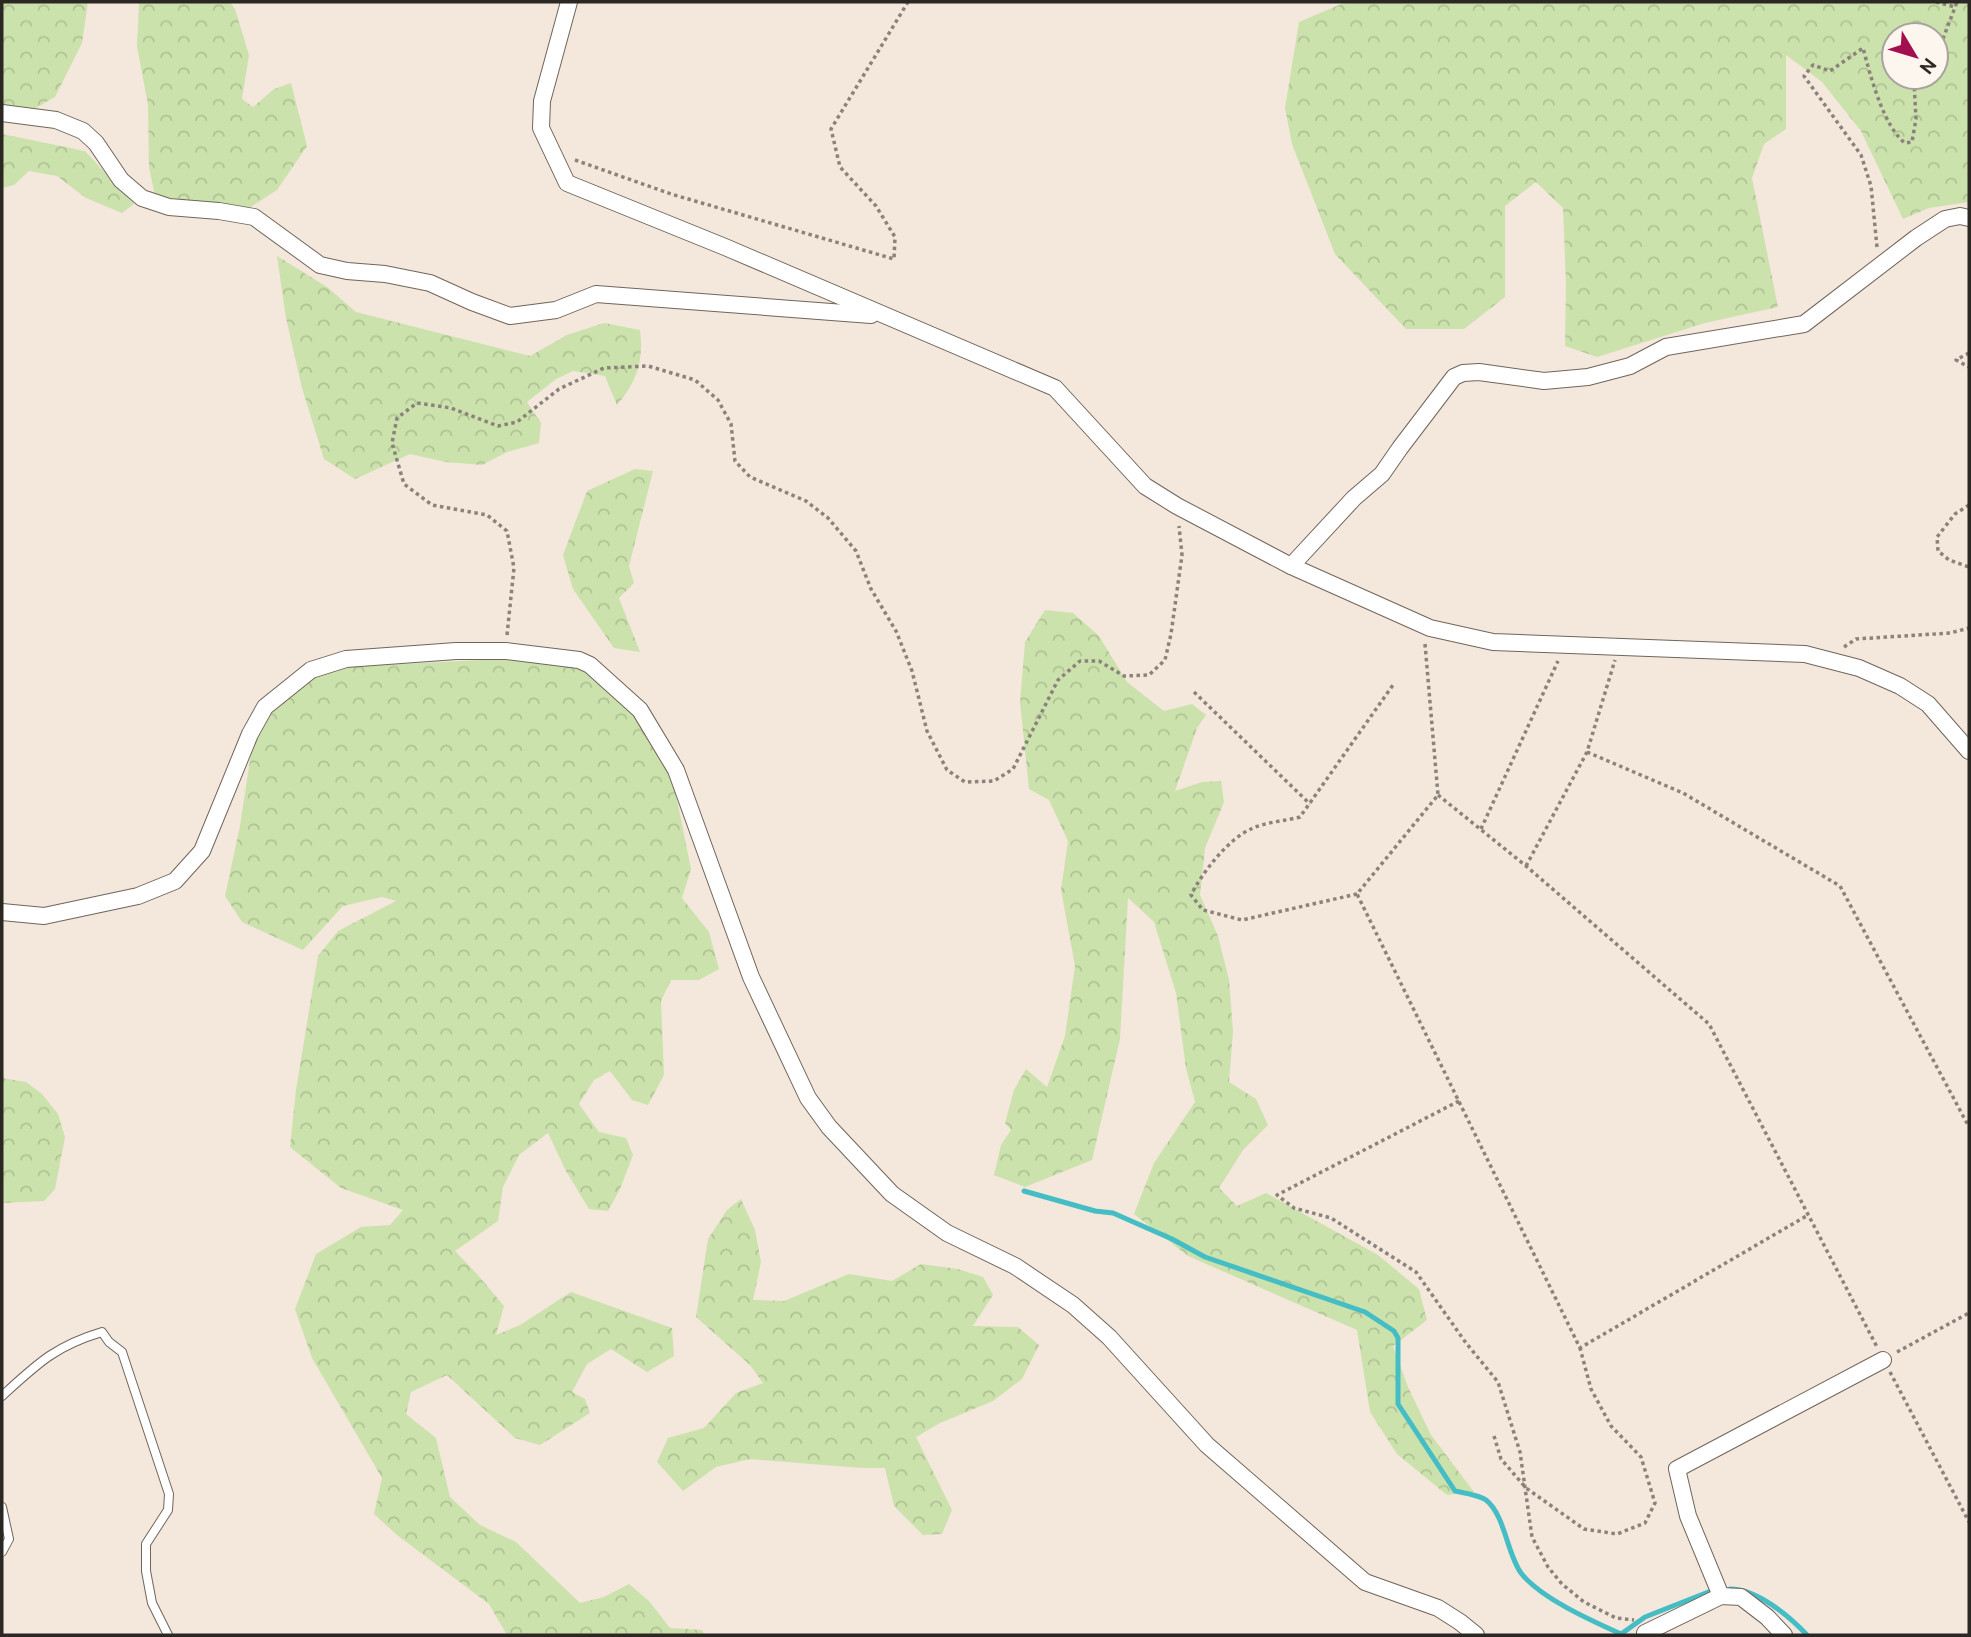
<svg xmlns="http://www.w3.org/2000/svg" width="1971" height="1637" font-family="Ubuntu,sans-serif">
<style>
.forest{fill:url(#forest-crowns);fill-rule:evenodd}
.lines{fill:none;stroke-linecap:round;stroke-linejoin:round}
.stream{stroke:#45bdc5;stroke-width:5}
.lane-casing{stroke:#70655b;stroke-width:10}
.street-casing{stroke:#70655b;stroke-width:18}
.path{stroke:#8b837b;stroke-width:3.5;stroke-dasharray:3.5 3.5;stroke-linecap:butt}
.lane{stroke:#fff;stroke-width:8}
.street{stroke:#fff;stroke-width:16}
</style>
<defs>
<pattern id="forest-crowns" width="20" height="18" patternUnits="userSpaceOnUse" patternTransform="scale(1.75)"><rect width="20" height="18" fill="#cce2ac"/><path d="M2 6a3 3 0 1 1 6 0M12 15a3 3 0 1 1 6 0" fill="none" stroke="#afc294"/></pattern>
</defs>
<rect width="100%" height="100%" fill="#f4e7dc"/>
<g class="forest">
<polygon points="2,2 88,2 82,43 55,97 34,109 2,105"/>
<polygon points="139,2 230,2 235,9 249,55 242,99 253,107 274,89 291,83 307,146 277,190 249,208 155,196 149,167 148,105 137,46"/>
<path d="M1346 2H1969V202L1929 208 1903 219 1861 131 1822 82 1786 55V129L1764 144 1752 178 1778 307 1705 323 1597 357 1565 346 1566 282 1563 208 1536 182 1505 206V297L1464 329H1406L1335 254 1292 144 1285 108 1299 22ZM1894 35H1936V77H1894Z"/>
<polygon points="2,134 85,151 134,204 122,213 86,198 57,176 29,171 14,185 2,188"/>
<path d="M277 256 327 287 356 312 530 356 567 335 604 323 640 330C644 361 637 381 617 405L605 376 573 371 556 379 527 402 541 423 539 443 507 452 482 465 446 462 410 454 355 479 324 459 302 388 286 318Z"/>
<polygon points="635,469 653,471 629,566 634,583 619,598 640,652 614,648 573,589 563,555 587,491"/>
<polygon points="1045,610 1073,613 1099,636 1127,682 1164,711 1192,704 1206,715 1197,728 1175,791 1202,782 1221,781 1224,802 1205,848 1200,895 1218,936 1229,980 1233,1031 1229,1082 1256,1099 1268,1125 1243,1150 1219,1188 1237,1206 1266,1193 1378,1255 1419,1289 1427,1320 1393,1346 1408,1387 1431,1435 1474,1492 1447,1495 1397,1454 1370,1412 1357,1330 1188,1256 1134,1214 1154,1163 1195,1102 1186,1068 1176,993 1154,922 1128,898 1120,1039 1092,1160 1025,1187 994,1175 1001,1145 1011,1130 1005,1123 1014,1090 1026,1069 1047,1087 1065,1036 1075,966 1061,890 1068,841 1049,800 1029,789 1020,702 1025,642"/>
<polygon points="501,659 574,667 585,670 633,712 672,775 691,869 682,898 709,932 719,969 699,980 671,980 661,1001 664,1075 648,1105 632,1100 610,1071 594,1080 579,1104 599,1132 626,1138 633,1155 620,1189 608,1211 589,1209 566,1171 548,1133 519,1155 503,1187 498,1221 455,1251 477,1274 504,1306 496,1335 520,1325 571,1292 672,1328 674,1356 647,1372 611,1349 587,1364 572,1392 585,1399 590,1413 540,1445 515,1438 447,1375 411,1392 406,1414 436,1438 450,1497 480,1525 516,1542 580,1603 604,1597 629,1584 649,1601 670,1628 702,1630 705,1635 507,1635 489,1604 397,1535 374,1514 382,1478 312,1358 295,1309 316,1254 361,1227 390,1225 403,1210 341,1188 290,1147 296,1090 318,956 338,931 396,901 382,897 343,906 303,950 242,922 225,896 240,826 252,747 268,712 309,679 344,667"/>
<polygon points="2,1078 26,1082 42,1094 58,1114 65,1137 55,1189 44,1201 2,1203"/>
<polygon points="741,1199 755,1230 761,1262 753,1300 784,1301 849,1274 892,1281 921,1264 958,1269 983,1277 993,1295 973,1326 1018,1327 1039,1345 1022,1379 993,1401 940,1423 916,1437 952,1510 942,1534 923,1535 894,1506 885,1468 861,1468 750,1459 716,1467 683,1491 657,1462 668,1438 704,1428 736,1393 763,1383 750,1365 696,1317 708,1239 727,1210"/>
</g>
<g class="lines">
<g class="stream">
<path d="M1024 1191 1095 1211 1113 1213 1172 1239 1205 1257 1365 1312 1394 1331 1398 1338V1404L1455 1491C1464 1493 1479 1495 1486 1500 1505 1515 1507 1554 1521 1573 1540 1598 1592 1621 1621 1634L1645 1617 1716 1589"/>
<path d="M1730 1589C1757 1589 1789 1616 1807 1635"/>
</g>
<defs>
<g id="lane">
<path d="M2 1396C37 1364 55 1346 102 1332L109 1342 122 1352 169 1494 168 1510 146 1544V1571L152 1603 168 1635"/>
<polyline points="2,1507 9,1539 2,1552"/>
</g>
<g id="street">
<polyline points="569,2 542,101 541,128 567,183 725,247 1055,388 1145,486 1177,506 1291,566 1430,628 1493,642 1805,654 1859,668 1900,686 1928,704 1969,751"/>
<polyline points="2,113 56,120 83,131 96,143 121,180 142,198 169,207 219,211 254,217 320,265 347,271 385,274 430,283 472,302 510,316 556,310 596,294 871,315"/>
<polyline points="1291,566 1354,498 1382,474 1400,448 1454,377 1463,373 1479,372 1544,381 1588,377 1630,366 1666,347 1804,324 1916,238 1945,219 1960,216 1969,218"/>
<polyline points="2,912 44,916 138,896 175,881 202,851 250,734 265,707 311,670 346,659 456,651 506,651 579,660 590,665 640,710 676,770 751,977 808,1098 829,1127 892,1194 947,1233 1015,1266 1073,1305 1109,1337 1207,1445 1365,1582 1438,1608 1460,1622 1476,1635"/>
<polyline points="1721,1596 1688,1516 1677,1469 1883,1360"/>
<polyline points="1646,1635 1645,1633 1721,1596 1741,1597 1767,1617 1784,1635"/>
</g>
</defs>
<use href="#lane" class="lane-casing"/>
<use href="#street" class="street-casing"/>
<g class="path">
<polyline points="1936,2 1955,7"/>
<polyline points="1936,51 1941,44 1957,2"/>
<polyline points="575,160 671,194 894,259 895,237 876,206 840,167 831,129 908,2"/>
<path d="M1877 247 1871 186 1861 155 1804 76 1813 65 1830 71 1863 48C1870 74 1883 126 1905 143L1912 142 1916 119 1914 82 1918 77"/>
<polyline points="1969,353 1956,360 1969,367"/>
<polyline points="1969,505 1955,514 1937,537 1938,551 1949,560 1969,567"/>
<polyline points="507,635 514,568 507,531 487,515 432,505 404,484 392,443 397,418 417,403 451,408 498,426 517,422 559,389 604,368 648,366 695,380 718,400 731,424 735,461 750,477 806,501 828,518 856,551 871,589 896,631 912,671 927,731 947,770 965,782 994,781 1013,769 1058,680 1080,661 1099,661 1124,676 1149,675 1165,660 1171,634 1182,555 1179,526"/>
<polyline points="1425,644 1438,795 1357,894 1580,1348 1808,1215"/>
<polyline points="1844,647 1856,639 1950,633 1969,628"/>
<polyline points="1194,692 1310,804"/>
<polyline points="1587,752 1683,793 1840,886 1969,1127"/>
<polyline points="1438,795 1526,866 1709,1024 1877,1347"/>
<polyline points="1481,829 1558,661"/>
<polyline points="1526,866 1587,752 1615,660"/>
<path d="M1357 894 1242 920 1203 910 1191 895C1202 873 1228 839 1251 829 1265 822 1285 821 1300 817L1393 685"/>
<polyline points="1459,1101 1277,1195 1294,1208 1331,1218 1416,1272 1466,1343 1498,1382 1520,1452 1532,1537 1548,1567 1562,1584 1584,1602 1616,1618 1634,1620"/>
<polyline points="1897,1352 1969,1313"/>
<polyline points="1890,1372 1969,1522"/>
<polyline points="1494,1436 1501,1459 1526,1488 1584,1529 1617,1534 1645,1523 1655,1503 1641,1457 1611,1426 1591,1389 1580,1348"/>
</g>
<use href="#lane" class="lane"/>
<use href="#street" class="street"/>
</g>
<rect width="1971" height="1637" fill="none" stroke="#2b2722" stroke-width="7"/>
<g transform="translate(1915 56) rotate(128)"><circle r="33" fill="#fdf6ef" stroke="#a9a39d" stroke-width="2"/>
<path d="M0-5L12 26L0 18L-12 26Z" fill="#a30f4e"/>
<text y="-10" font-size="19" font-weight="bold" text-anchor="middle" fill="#2b2722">N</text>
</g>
</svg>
